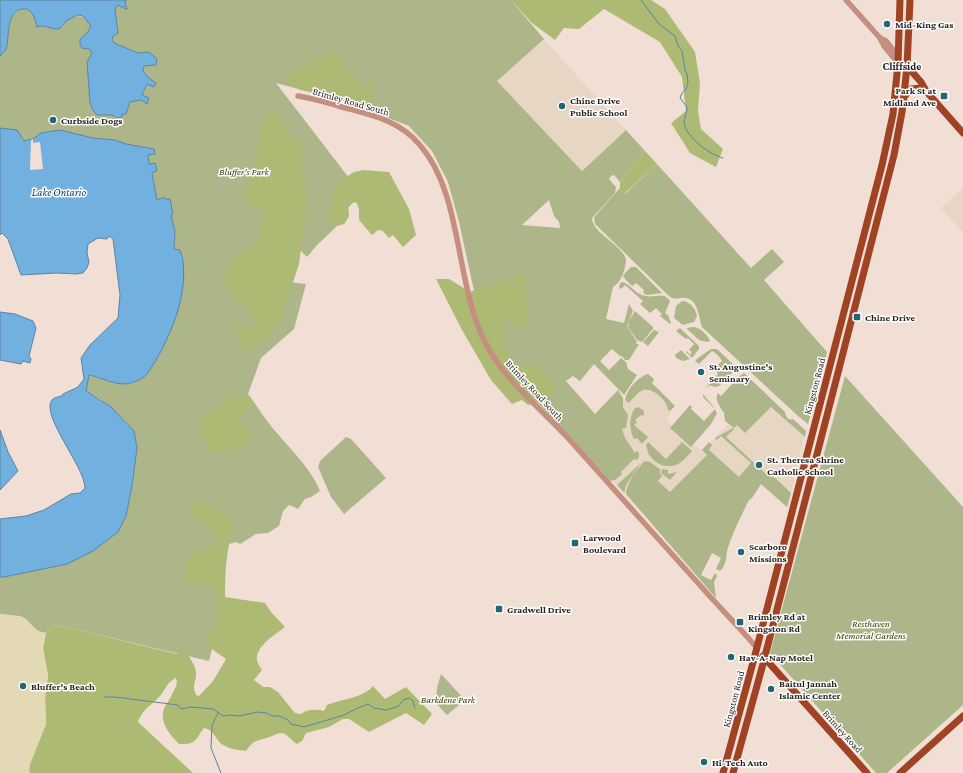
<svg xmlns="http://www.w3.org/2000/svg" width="963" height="773" font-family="'Crimson Pro',serif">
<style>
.education{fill:#e7d6c4}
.green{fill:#acb688;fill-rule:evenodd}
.forest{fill:#adba73}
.sand{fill:#e3d9b4}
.water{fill:#71b0df;stroke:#5a84a4}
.pier{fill:#f1dfd5}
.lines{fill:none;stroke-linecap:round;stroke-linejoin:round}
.stream{stroke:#5a84a4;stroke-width:1}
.minor{stroke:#c48f7e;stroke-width:5.5}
.major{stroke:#a04324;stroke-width:7}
.poi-dot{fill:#216677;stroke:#fff;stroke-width:1.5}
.labels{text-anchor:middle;stroke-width:3;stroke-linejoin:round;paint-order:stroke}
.poi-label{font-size:10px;font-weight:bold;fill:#241e1a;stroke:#fff;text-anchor:start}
.street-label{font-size:10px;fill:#241e1a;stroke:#fff}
.park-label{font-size:10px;font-style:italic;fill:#373e06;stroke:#fff}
.neighbourhood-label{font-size:11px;font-weight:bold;fill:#241e1a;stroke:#fff}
.water-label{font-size:11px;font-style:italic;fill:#0b3d5c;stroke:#fff}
</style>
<rect width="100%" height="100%" fill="#f1dfd5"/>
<g class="education">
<polygon points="544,39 626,130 582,171 497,81"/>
<polygon points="963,188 963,233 941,208"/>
<polygon points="646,380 675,406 670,411 671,413 666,419 692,445 703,450 757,394 804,436 788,507 755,479 686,557 612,480 602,422"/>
</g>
<g class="green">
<path d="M126 0H511L544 39 497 81 582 171 626 130 645 151 620 182 614 175 611 176 609 179 616 187 615 193 592 218C593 234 621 244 626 259 626 268 621 283 613 287L606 319 624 323 629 304 633 311 627 326 637 342 636 344H639L629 360H625L621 355V357L612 349 600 361 609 370 621 358 626 362 628 369 637 375 624 395 594 364 580 381 573 376 566 381 595 414 618 390 623 398V407L628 415 626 428 622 429 625 438 635 453 637 451 639 453V457L637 460 634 459 621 472 622 474 615 480 610 481 499 361 484 337 459 222 448 182 432 151 409 126 347 102 276 83 366 200 359 206 356 202 352 203 348 208 349 216 344 224 337 226 317 245 307 257 289 239 281 281 306 284 294 329 261 358 248 394C255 403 261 413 268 422 285 445 309 464 320 491L311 497 305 499 298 509 289 505 283 511 279 526 268 533 256 534 240 544 236 542 229 544 225 571V597L209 661 70 628 53 625 46 633C31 631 32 621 22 617 18 615 5 615 0 614V577H4L67 564 126 516 132 486 137 448 134 431 120 416 100 399 86 391 89 375 121 384 183 290V258L180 250 174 249 175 231 164 197H161V199L157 201 152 172 155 163 149 164 148 155 154 149 126 144 115 140 41 133 33 139 24 141 17 130 0 128V56C12 45 5 31 11 18 14 13 16 12 20 10 32 6 34 19 41 25 46 29 57 27 63 27L66 21C80 15 82 13 91 26L88 32 80 39V45L82 48 89 49 93 53 90 58 112 115 122 114 130 102 149 98 142 95 150 79 143 71 149 52 138 53 114 43 112 40 113 36 118 33 115 9 118 5 127 9 125 3ZM549 200 554 216 559 222 560 228 522 225Z"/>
<path d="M657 164 751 268 772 249 784 262 764 280 827 352 808 424 798 416 702 327C698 315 698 296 681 298 676 299 673 299 669 296L595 224 594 218 595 216 620 188V190L625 194Z"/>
<polygon points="631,267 636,267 662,293 647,295 643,293 644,290 636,283 632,286 624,278 623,276 626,272"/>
<path d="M623 282C631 285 636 295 646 296 655 298 663 291 670 301L665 313 668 315 671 323 670 324 660 316 662 314 656 308 650 313 640 304 643 301 625 285 621 289 619 288 620 283Z"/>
<path d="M682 301C691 302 695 308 697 316L694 322 683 325 674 318 676 306Z"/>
<polygon points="635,311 653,327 653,329 642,342 637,340 628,327 629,321"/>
<path d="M693 327C699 327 708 335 710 341L707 342 699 340 687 329V328Z"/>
<polygon points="680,328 699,346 699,349 692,358 686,352 687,351 690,355 692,352 689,350 694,344 688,338 686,339 676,331"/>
<polygon points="654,330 659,332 648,346 643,342"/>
<path d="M711 349H717L736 367C734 371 721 387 716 387 714 387 712 386 710 385L705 389 718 374 714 368 722 361C719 356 716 353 712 351L699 364 695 361 698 358Z"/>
<polygon points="681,350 690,359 683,361 676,358 675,355"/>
<path d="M744 373 785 412C786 417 788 421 793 419L806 431 805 437 771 407 745 433 737 425 734 428 725 421 724 412H723C720 406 714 400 718 393L721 396 736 380 734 377 737 378Z"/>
<path d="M648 374 654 379 652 383 675 406 670 411 668 410C668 401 652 387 643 390 638 392 633 398 629 403L625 400C627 389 638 377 648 374Z"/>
<polygon points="845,376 963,507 963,705 887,773 876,773 770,653"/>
<path d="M703 394C708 401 715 406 717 414L716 415 711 424 691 447 670 428 690 405 692 407 691 409 704 421 715 409 703 397Z"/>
<path d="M638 407 644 411V414L643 416 641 415 635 420 637 422 634 425 648 437 642 444 637 438 634 439C629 430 629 416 635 408Z"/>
<path d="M733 428 734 429 726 437 765 473C776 476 783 486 791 493L787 507 761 484 752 498 749 500C742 514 731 536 727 551 726 558 726 566 720 571L716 569 721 558 712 553 701 575 711 580 715 573 716 574 717 576 714 582 716 598 626 494C627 486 631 477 637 470 639 467 641 466 643 462 650 459 654 466 660 469V473L662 476 658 481 670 492 707 455 702 450 709 442 712 445 709 450 739 477 751 463 721 436 717 440 715 438Z"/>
<polygon points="346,437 351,439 386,478 344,514 331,497 318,467 320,461"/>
<path d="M648 442 666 459 682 442 692 451C689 454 685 459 681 462 671 470 657 466 650 456 648 454 647 448 646 445Z"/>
<polygon points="641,463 626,485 624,493 617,485"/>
<polygon points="662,469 668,470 668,474 677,472 670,480 661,473"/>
<polygon points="441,674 465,700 447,715 436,703 437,688"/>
</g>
<g class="forest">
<polygon points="511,0 651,0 665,9 695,52 700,83 698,111 701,129 723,149 716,167 690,153 671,123 686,111 682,77 660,42 604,9 579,29 564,28 555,40 532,23"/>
<path d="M336 50C341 58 355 85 365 85 368 85 372 82 374 81L371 101 367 108 317 92 300 90 285 81V78L324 55Z"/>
<path d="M276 112 280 114 288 134 300 141 305 148 303 154 300 158 304 171 306 211 299 264 279 324 268 338 247 351 239 341 234 329 239 326 251 328 254 321 251 313 242 303 234 297 223 278 229 263 255 242 258 238 263 218C260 213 257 208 253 205 249 201 245 201 243 196L254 165 263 119 268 114Z"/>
<polygon points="645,151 657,164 624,194 620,190 620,182"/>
<path d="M364 170 389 172 409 209 416 235 403 247 393 235 389 238 383 231 378 230 372 235 359 220C359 213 360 208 356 202L352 203 348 208 349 216 344 224 337 225 331 221 328 215 333 202V188L337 183 354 172Z"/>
<path d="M525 273 528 329 511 323 505 313C501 329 502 358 519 367L530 363C542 369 550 379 555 390 548 398 539 403 528 405L522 400 512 404 491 380 462 330 436 279H449L470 292Z"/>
<path d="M236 395 247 398 253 404 239 418 252 433C247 447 229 450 216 454L211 451 200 432 202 419Z"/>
<path d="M195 502H201L230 518C235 524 230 529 229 536 226 556 225 576 225 597L265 603 271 612 285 627C275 635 255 646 257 661 258 664 260 667 262 670L254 680 263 687H270L278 692 295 713 301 714C307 709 316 709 324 711L327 705C342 699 363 698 373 686L385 699 406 687 432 714 424 725 406 713 369 732 349 719H343L329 727 306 733 302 741 297 744C293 742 289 736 285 734 279 731 275 735 270 737 258 741 254 739 246 751 239 750 229 749 223 745 215 740 215 730 204 728 195 740 196 745 179 744 170 735 159 722 164 709 165 705 171 698 173 692 176 687 178 683 176 678 167 682 166 689 160 696 150 707 144 707 138 722L193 773H30L29 770 30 764 46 724 45 697 48 676 43 648 46 633 53 625 70 628 177 654 183 650C188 653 196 667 196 672 197 682 191 683 196 695L199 696 213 681 226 659 206 645 203 640 213 632 216 616 220 608 211 586 208 584 192 583 185 578 187 559 191 552 205 550 217 544 214 534 190 514 192 503Z"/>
</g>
<polygon class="sand" points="0,614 23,617 38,631 46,633 43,648 48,676 45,697 46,724 30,764 29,770 30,773 0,773"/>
<g class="water">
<path d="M0 0H126L125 3 127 9H126L118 5 115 9 118 33 113 36 112 40 114 43 138 53 149 52 157 59 156 65 144 66 143 71 150 79 156 83 154 87 147 84 142 95 149 98 147 104 141 100 130 102 126 114H122V117L116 118 112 115H97L94 112 90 103 87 62 92 53 89 49 82 48 80 45V39L88 32 91 26 83 16 78 15 66 21C57 38 49 22 37 27 35 20 33 8 23 9 5 11 10 37 6 49 5 52 2 54 0 56Z"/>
<path d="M0 128 17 130 24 141 33 139 41 133 60 130 93 138 115 140 126 144 154 149 155 154 148 155 149 164 155 163 157 171 152 173 157 200 164 197 165 199H170L173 214 171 215 175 231 174 249 180 250C187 266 183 294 178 310 173 328 157 363 145 376 142 379 137 381 134 382 119 388 104 378 89 375L86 391 111 407 134 431 137 448 132 486 126 516 118 532 93 551 67 564 4 577H0V519L26 516 44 510 71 494 80 493 85 488C85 467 40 415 52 400 54 397 60 397 63 395V394L78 387 84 379 81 358 90 345 118 318 120 295 113 239 109 236 107 239 98 238 88 244 87 253 89 262 87 268 83 273 76 274 57 273 21 275 8 239 2 233 0 235Z"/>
<polygon points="0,312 15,314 33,321 36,328 29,356 31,359 30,363 23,361 21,364 0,360"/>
<polygon points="0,430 8,452 18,471 0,490"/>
</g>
<polygon class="pier" points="33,139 33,143 40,142 43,169 30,170 31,140"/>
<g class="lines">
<g class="stream">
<path d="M641 0 659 24 675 36 678 46 682 51 685 70 687 74 688 83 686 89 682 93 680 98 687 107C687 113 684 118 684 123 686 137 710 155 723 158"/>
<polyline points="104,697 115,697 178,705 181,709 191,707 213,709 223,716 231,715 239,716 258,712 267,713 272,716 279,716 288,720 291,724 304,727 344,715 358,708 368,704 374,708 387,710 399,706 403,700 409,698 413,701 415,708"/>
<polyline points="218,713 212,725 211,748 221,773"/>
</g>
<g class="minor">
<polyline points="846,0 880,38 884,46 898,63"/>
<polyline points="880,38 886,41 898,56"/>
<path d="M298 96C313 98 328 103 342 107 371 115 399 120 419 144 466 197 453 292 491 353 511 385 542 410 567 437 613 489 660 540 706 592 723 611 741 629 757 648"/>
</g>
<g class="major">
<polyline points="906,65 921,82 926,91 963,133"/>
<polyline points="904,97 911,89 921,88"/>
<polyline points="763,656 867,773"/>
<polyline points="723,773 755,655 882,165 893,114 898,63 900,0"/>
<polyline points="733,773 763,664 894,155 902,112 907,67 910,0"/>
<polyline points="900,773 963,716"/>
</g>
</g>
<g class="poi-dot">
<circle cx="887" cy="24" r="4"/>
<rect x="940" y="92" width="8" height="8" rx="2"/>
<circle cx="562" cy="106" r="4"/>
<circle cx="53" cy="120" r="4"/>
<rect x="853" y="313" width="8" height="8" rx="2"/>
<circle cx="701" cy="372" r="4"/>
<circle cx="759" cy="465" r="4"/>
<rect x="571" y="539" width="8" height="8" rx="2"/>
<circle cx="741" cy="552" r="4"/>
<rect x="495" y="605" width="8" height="8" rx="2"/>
<rect x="736" y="618" width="8" height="8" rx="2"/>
<circle cx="731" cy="657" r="4"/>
<circle cx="23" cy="686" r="4"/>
<circle cx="771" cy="689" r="4"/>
<circle cx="704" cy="762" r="4"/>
</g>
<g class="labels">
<g class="poi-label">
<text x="895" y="28">Mid-King Gas</text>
<text x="936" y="94" text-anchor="end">Park St at<tspan x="936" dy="12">Midland Ave</tspan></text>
<text x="570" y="104">Chine Drive<tspan x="570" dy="12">Public School</tspan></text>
<text x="61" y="124">Curbside Dogs</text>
<text x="865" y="321">Chine Drive</text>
<text x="709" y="370">St. Augustine's<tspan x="709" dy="12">Seminary</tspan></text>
<text x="767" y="463">St. Theresa Shrine<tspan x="767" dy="12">Catholic School</tspan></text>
<text x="583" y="541">Larwood<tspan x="583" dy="12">Boulevard</tspan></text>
<text x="749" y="550">Scarboro<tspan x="749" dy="12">Missions</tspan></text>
<text x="507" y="613">Gradwell Drive</text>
<text x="748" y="620">Brimley Rd at<tspan x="748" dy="12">Kingston Rd</tspan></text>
<text x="739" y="661">Hav-A-Nap Motel</text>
<text x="779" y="687">Baitul Jannah<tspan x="779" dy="12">Islamic Center</tspan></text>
<text x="31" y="690">Bluffer's Beach</text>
<text x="712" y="766">Hi-Tech Auto</text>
</g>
<g class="street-label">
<text transform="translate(351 101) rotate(16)" y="4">Brimley Road South</text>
<text transform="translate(814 386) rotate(-75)" y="4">Kingston Road</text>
<text transform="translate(535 390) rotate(47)" y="4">Brimley Road South</text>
<text transform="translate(733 699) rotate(-75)" y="4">Kingston Road</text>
<text transform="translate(843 731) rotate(48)" y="4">Brimley Road</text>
</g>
<g class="park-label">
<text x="244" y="175">Bluffer's Park</text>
<text x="871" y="627">Resthaven<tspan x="871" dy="12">Memorial Gardens</tspan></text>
<text x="448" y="703">Barkdene Park</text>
</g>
<g class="neighbourhood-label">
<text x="902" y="70">Cliffside</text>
</g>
<g class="water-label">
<text x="59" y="196">Lake Ontario</text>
</g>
</g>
</svg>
